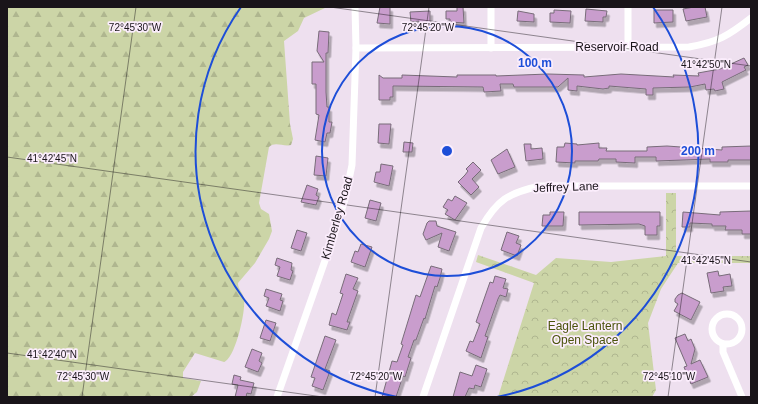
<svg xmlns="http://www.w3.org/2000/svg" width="758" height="404" font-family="Arial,sans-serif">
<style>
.forest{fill:url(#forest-firs)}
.park{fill:url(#park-crowns)}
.building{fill:#c99dcd;stroke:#786c79;filter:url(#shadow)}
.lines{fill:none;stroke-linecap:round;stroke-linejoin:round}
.street{stroke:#fff;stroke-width:7}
.ticks{fill:none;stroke:#191419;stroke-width:1;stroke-opacity:0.45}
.ring{fill:none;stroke:#1d4ed8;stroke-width:2}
.labels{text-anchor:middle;stroke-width:3.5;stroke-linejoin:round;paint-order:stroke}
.street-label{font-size:12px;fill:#191419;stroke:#fbedfc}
.park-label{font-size:12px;fill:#4b540c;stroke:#fbedfc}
.ticks-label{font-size:10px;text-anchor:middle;fill:#191419;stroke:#fbedfc;stroke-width:3.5;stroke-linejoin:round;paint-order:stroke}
.centre{fill:#1d4ed8;stroke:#fbedfc;stroke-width:2}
.ring-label{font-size:12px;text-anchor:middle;font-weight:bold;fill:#1d4ed8;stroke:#fbedfc;stroke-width:3.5;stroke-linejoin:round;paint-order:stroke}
</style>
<defs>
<pattern id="forest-firs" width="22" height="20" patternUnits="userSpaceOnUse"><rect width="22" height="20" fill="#ccd5a7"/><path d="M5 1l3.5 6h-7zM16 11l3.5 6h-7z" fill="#afb68f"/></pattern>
<pattern id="park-crowns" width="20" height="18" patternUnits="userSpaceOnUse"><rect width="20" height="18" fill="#ccd5a7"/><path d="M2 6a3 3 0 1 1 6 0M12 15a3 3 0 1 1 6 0" fill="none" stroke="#afb68f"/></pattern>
<filter id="shadow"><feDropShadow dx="2.5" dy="4.5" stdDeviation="0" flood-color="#0004"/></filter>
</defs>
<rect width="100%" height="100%" fill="#eee0ef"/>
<path class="forest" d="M7 7H327L304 18 298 31 284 41 290 124 293 139 291 145C283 147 275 141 269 147L259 203 261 209 269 214 272 231 269 239 255 263 238 283C238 290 243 292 244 299 246 311 235 359 224 362L195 353 183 372V378L201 381 197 392 191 397H7Z"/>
<polygon class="park" points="666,193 676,193 676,256 751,256 751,263 678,263 661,289 648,323 656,390 652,397 498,397 534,283 476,262 478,255 536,275 556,258 611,262 666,256"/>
<g class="building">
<polygon points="380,7 390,7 390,24 377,23"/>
<polygon points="457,7 463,7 464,23 450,22 450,19 446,19 446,11 457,11"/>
<polygon points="694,7 705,7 707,17 686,21 683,9"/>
<polygon points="586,9 607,11 606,17 603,17 603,22 585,21"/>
<polygon points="554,10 571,11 570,23 550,22 550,13 554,13"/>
<polygon points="654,10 673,10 673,22 654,23"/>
<polygon points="430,11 430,24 419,24 419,21 411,22 410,12"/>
<polygon points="518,11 534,14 534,22 517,21"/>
<polygon points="319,31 329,32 328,53 326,53 326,92 327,107 329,107 329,122 332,122 330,133 327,133 325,142 315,140 319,115 316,114 316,84 312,84 312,62 324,62 317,51"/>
<polygon points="744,58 748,65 744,67 746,70 722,82 724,89 715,91 714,89 706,90 705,84 690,87 653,88 653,95 646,95 646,89 609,86 609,88 603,89 577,86 577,91 568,90 568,78 558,87 514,87 513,84 500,84 501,91 484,92 483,87 393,86 393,97 390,97 390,100 379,100 379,75 383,78 402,78 402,75 457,77 457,75 496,75 496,76 548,74 584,75 584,77 621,74 674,77 673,75 699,76 698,73 720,69"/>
<polygon points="379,124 391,124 389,144 378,143"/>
<polygon points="404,142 413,143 412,152 403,152"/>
<polygon points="565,143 577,144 577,145 599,143 599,148 607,148 606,151 647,151 647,147 667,146 722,150 722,147 751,146 751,160 728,160 728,162 710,162 710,159 656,161 656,157 635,157 635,163 616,162 616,159 599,159 598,161 575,161 575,163 556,162 557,147 564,147"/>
<polygon points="524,144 531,144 531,149 542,148 543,159 526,161"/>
<polygon points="507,149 515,167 498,174 491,160"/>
<polygon points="316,156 328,158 326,176 314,175"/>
<polygon points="473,162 481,170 472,179 479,187 471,195 458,182 465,175 468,171 466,169"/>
<polygon points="381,164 393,166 389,186 374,182 376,172 380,172"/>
<polygon points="307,185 318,189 316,195 319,197 316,205 301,202"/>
<polygon points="455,196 467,203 455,220 445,214 448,210 443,207 448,199 452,201"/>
<polygon points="370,200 381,203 376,221 365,218"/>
<polygon points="751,211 751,234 742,234 742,230 725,230 726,226 712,226 712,224 690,223 690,227 682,227 683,212 720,215 720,212"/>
<polygon points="550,212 564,212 563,226 542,226 543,215 550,215"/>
<polygon points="579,212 660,212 660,226 657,226 657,235 645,235 645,226 639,224 579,225"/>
<polygon points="429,221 436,221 437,226 456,232 449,251 438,247 442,233 426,240 423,234 427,223"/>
<polygon points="297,230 307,233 301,251 291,248"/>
<polygon points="507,232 519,236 516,243 521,245 517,256 501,250"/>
<polygon points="361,244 372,247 365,267 351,262 355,251 358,252"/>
<polygon points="277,258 292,263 291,270 293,271 290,280 277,276 280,267 275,265"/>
<polygon points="431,266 442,269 440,278 437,287 435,286 425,319 424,318 416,340 414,340 408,357 411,358 405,377 403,376 396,397 382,397 392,361 397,362 403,345 401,344 416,295 420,297"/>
<polygon points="718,271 719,276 730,274 732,286 723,287 724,291 711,293 707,273"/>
<polygon points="346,274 358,278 353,289 358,291 347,322 350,322 347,330 329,325 332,313 336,315 343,294 340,293"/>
<polygon points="495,276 506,279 503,288 508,289 506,297 500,295 498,299 485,336 488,337 481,358 466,351 470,341 473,342 480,324 476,322 490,282 493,283"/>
<polygon points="266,289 282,294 280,300 283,301 280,311 266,306 269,298 264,296"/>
<polygon points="682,293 700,302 691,320 674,311 678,304 675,302 675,299 678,295"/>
<polygon points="266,320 276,323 270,341 260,338"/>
<polygon points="685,334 688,341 691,339 695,349 691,364 700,360 708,377 691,384 684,367 687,366 675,338"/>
<polygon points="325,336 336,340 325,369 330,371 323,390 312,386 315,378 311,377"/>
<polygon points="252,349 262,353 259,361 262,363 258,372 245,367"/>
<polygon points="476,365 487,369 481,387 475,385 474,389 469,388 465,397 453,397 460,372 472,376"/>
<polygon points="234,375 241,377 240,380 254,383 251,394 247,393 246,397 235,397 238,385 232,384"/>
</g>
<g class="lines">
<g class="street">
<polyline points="628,47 628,7"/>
<path d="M356 48 689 47C718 42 728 36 751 18"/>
<polyline points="491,48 491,7"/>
<circle cx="727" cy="329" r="15"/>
<polyline points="723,344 723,352 742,397"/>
<polyline points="277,397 334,235 345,199 352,165 356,48 355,7"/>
<path d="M423 397 481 228C497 200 508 193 540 186H751"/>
</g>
</g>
<path class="ticks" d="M330 7 751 66M7 157 751 262M7 353 323 397M82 397 136 7M375 397 429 7M668 397 722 7"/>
<g class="ring">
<circle cx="447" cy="151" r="125"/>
<path d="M397 397A251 251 0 0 1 241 7M653 7A251 251 0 0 1 497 397"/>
</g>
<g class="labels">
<g class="street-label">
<text x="617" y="51">Reservoir Road</text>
<text transform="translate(566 187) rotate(-2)" y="4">Jeffrey Lane</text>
<text transform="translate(337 218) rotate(-74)" y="4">Kimberley Road</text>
</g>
<g class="park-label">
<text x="585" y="330">Eagle Lantern<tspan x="585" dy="14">Open Space</tspan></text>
</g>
</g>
<g class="ticks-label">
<text x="135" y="31">72°45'30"W</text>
<text x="428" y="31">72°45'20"W</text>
<text x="706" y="68">41°42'50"N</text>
<text x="52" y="162">41°42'45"N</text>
<text x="706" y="264">41°42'45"N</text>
<text x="52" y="358">41°42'40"N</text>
<text x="83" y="380">72°45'30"W</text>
<text x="376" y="380">72°45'20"W</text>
<text x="669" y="380">72°45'10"W</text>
</g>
<circle cx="447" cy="151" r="6" class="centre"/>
<g class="ring-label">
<text x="535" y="67">100 m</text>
<text x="698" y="155">200 m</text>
</g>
<rect width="758" height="404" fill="none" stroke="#191419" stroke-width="16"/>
</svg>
